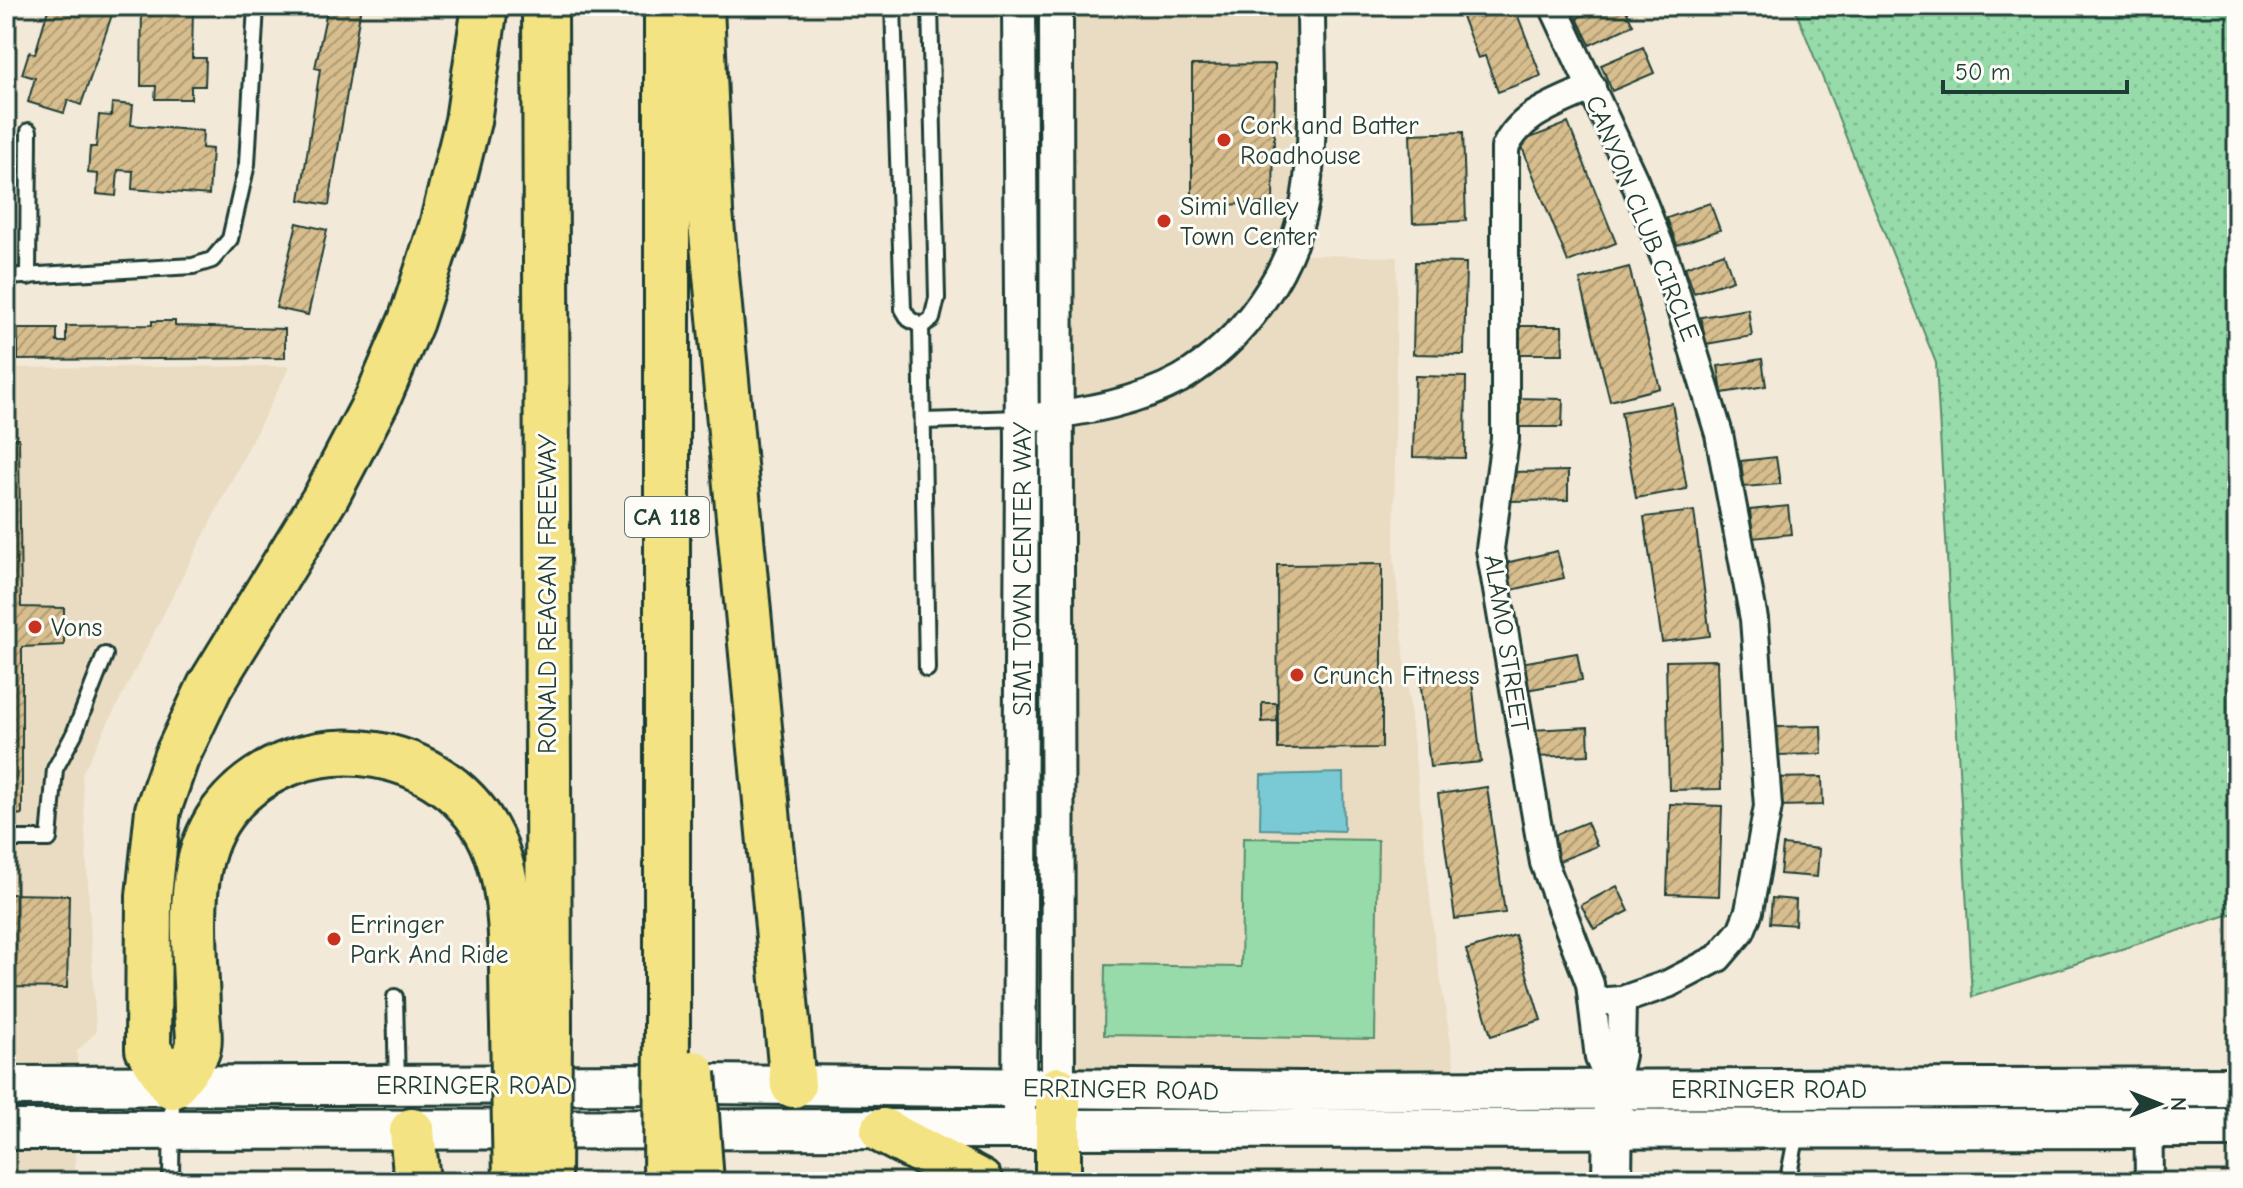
<svg xmlns="http://www.w3.org/2000/svg" width="2243" height="1188" font-family="'Comic Neue',sans-serif">
<style>
.built{fill:#eadcc2}
.grass{fill:url(#grass-dots);stroke:#5a8c6e;stroke-width:2}
.pitch{fill:#96dba9;stroke:#5a8c6e;stroke-width:2}
.water{fill:#7acad5;stroke:#569295;stroke-width:2}
.building{fill:url(#building-hatch);stroke:#1f3d34;stroke-width:2}
.lines{fill:none;stroke-linecap:round;stroke-linejoin:round}
.service-casing{stroke:#1f3d34;stroke-width:20}
.minor-casing{stroke:#1f3d34;stroke-width:32}
.tertiary-casing{stroke:#1f3d34;stroke-width:38}
.secondary-casing{stroke:#1f3d34;stroke-width:44}
.motorway-casing{stroke:#1f3d34;stroke-width:50}
.service{stroke:#fdfcf7;stroke-width:14}
.minor{stroke:#fdfcf7;stroke-width:26}
.tertiary{stroke:#fdfcf7;stroke-width:32}
.secondary{stroke:#fdfcf7;stroke-width:38}
.motorway{stroke:#f4e382;stroke-width:44}
.motorway-bridge-casing{stroke:#1f3d34;stroke-width:50;stroke-linecap:butt}
.motorway-bridge{stroke:#f4e382;stroke-width:44}
.poi-dot{fill:#c8321e;stroke:#fdfcf7;stroke-width:3}
.labels{text-anchor:middle;stroke-width:6;stroke-linejoin:round;paint-order:stroke}
.shield{fill:#fdfcf7;stroke:#62766e;stroke-width:2}
.shield-label{font-size:24px;font-weight:bold;fill:#1f3d34}
.poi-label{font-size:26px;fill:#1f3d34;stroke:#fdfcf7;text-anchor:start}
.street-label{font-size:26px;fill:#1f3d34;stroke:#fdfcf7}
</style>
<defs>
<pattern id="grass-dots" width="8" height="8" patternUnits="userSpaceOnUse" patternTransform="scale(2)"><rect width="8" height="8" fill="#96dba9"/><path d="M2 2h.1M6 6h.1" fill="none" stroke="#81bd92" stroke-width="1.8" stroke-linecap="round"/></pattern>
<pattern id="building-hatch" width="6" height="6" patternUnits="userSpaceOnUse" patternTransform="scale(2)"><rect width="6" height="6" fill="#d8be8e"/><path d="M-1 1l2-2M0 6l6-6M5 7l2-2" fill="none" stroke="#af9c75"/></pattern>
</defs>
<rect width="100%" height="100%" fill="#f2e9d8"/>
<filter id="ink" filterUnits="userSpaceOnUse"><feTurbulence type="fractalNoise" baseFrequency=".0125" numOctaves="2"/><feDisplacementMap in="SourceGraphic" scale="16" xChannelSelector="R" yChannelSelector="G"/><feConvolveMatrix kernelMatrix="1 2 1 2 8 2 1 2 1" color-interpolation-filters="sRGB"/></filter>
<g filter="url(#ink)">
<g class="built">
<polygon points="1038,6 1305,6 1300,187 1278,254 1397,257 1394,558 1435,944 1456,1076 1030,1081 1041,411"/>
<polygon points="290,366 82,774 96,1032 77,1051 75,1171 338,1171 348,1182 6,1182 6,368"/>
</g>
<polygon class="grass" points="1794,6 2237,6 2237,912 1972,997 1936,363"/>
<polygon class="pitch" points="1243,838 1378,840 1375,1039 1104,1035 1105,965 1241,967"/>
<polygon class="water" points="1343,773 1344,831 1260,829 1261,775"/>
<g class="building">
<polygon points="49,6 115,6 81,105 68,100 64,113 28,102 35,78 22,74 29,52 35,54"/>
<polygon points="142,6 207,6 207,10 193,10 192,58 206,58 205,86 191,86 191,99 155,99 156,86 141,86"/>
<polygon points="328,6 361,6 329,205 300,200 320,69 315,68"/>
<polygon points="1458,6 1514,6 1541,76 1498,92 1485,56 1478,58"/>
<polygon points="1602,6 1624,6 1633,25 1590,45 1577,18"/>
<polygon points="1643,47 1654,73 1612,91 1601,65"/>
<polygon points="1275,64 1273,203 1192,206 1192,65"/>
<polygon points="112,103 133,105 131,125 203,131 202,148 212,149 209,195 132,189 133,171 118,170 116,196 97,194 98,174 88,173 90,147 96,147 99,115 111,116"/>
<polygon points="1568,123 1616,243 1568,262 1520,142"/>
<polygon points="1463,132 1466,221 1413,223 1410,134"/>
<polygon points="1710,203 1720,230 1677,245 1667,218"/>
<polygon points="297,223 327,230 308,315 276,308"/>
<polygon points="1724,253 1733,280 1694,293 1685,267"/>
<polygon points="1415,262 1466,263 1464,355 1413,354"/>
<polygon points="1629,267 1660,388 1610,401 1580,280"/>
<polygon points="1748,309 1752,336 1706,344 1701,317"/>
<polygon points="152,321 175,321 175,326 285,329 285,358 18,360 18,329 57,329 57,342 66,342 66,326 152,325"/>
<polygon points="1515,326 1562,326 1563,354 1516,354"/>
<polygon points="1762,359 1766,386 1722,393 1718,366"/>
<polygon points="1415,376 1466,377 1465,458 1413,457"/>
<polygon points="1514,398 1563,399 1562,427 1514,427"/>
<polygon points="1672,403 1687,489 1636,498 1621,412"/>
<polygon points="6,438 19,438 21,607 64,608 64,645 22,647 22,814 6,816"/>
<polygon points="1776,457 1780,484 1744,487 1741,461"/>
<polygon points="1568,471 1568,500 1511,501 1510,472"/>
<polygon points="1788,506 1791,534 1753,538 1750,510"/>
<polygon points="1694,511 1710,636 1662,642 1644,517"/>
<polygon points="1557,551 1564,578 1507,591 1501,564"/>
<polygon points="1382,564 1382,748 1278,749 1277,565"/>
<polygon points="1577,653 1582,680 1526,690 1521,663"/>
<polygon points="1717,660 1721,789 1669,790 1666,661"/>
<polygon points="1471,672 1481,762 1430,767 1420,679"/>
<polygon points="1262,703 1277,703 1277,721 1262,722"/>
<polygon points="1821,726 1822,754 1775,755 1774,727"/>
<polygon points="1588,727 1589,755 1533,757 1532,730"/>
<polygon points="1822,777 1823,805 1776,806 1775,778"/>
<polygon points="1487,787 1505,913 1455,919 1438,794"/>
<polygon points="1670,804 1722,806 1719,896 1667,894"/>
<polygon points="1587,822 1597,846 1557,862 1547,838"/>
<polygon points="1783,845 1819,849 1817,877 1780,874"/>
<polygon points="1617,886 1629,911 1594,929 1581,905"/>
<polygon points="6,894 69,895 67,988 6,987"/>
<polygon points="1772,898 1796,900 1795,925 1770,923"/>
<polygon points="1515,935 1541,1020 1491,1036 1466,950"/>
<polygon points="1370,1178 1399,1179 1399,1182 1370,1182"/>
<rect x="1681" y="1178" width="58" height="4"/>
</g>
<g class="lines">
<defs>
<g id="service">
<polyline points="893,6 903,309 909,319 921,326"/>
<polyline points="6,277 193,266 212,260 230,239 247,164 256,6"/>
<polyline points="28,277 29,131"/>
<polyline points="921,326 927,669"/>
<polyline points="921,326 932,319 937,298 930,6"/>
<polyline points="923,421 1021,418"/>
<polyline points="6,839 49,839 55,769 74,734 105,655"/>
<polyline points="395,997 397,1085"/>
<polyline points="171,1182 172,1090"/>
<polyline points="1783,1182 1788,1179 1798,1128"/>
</g>
<g id="minor">
<polyline points="1553,6 1634,180 1666,261 1719,434 1754,619 1768,806 1749,911 1741,931 1718,958 1668,984 1622,1000 1594,1002"/>
<path d="M1592 87C1558 103 1521 113 1505 148V439L1490 549 1544 863 1590 984 1599 1058 1613 1090"/>
<path d="M1022 418C1073 414 1134 404 1180 379 1242 343 1293 271 1305 200 1316 136 1311 70 1311 6"/>
<polyline points="2148,1088 2149,1182"/>
<polyline points="1613,1090 1621,1055 1622,1000"/>
</g>
<g id="tertiary">
<polyline points="1056,6 1058,1089"/>
<polyline points="1019,1132 1022,447 1019,6"/>
</g>
<g id="secondary">
<polyline points="6,1086 706,1084 1301,1091 2237,1087"/>
<polyline points="6,1130 2237,1128"/>
<polyline points="1612,1182 1613,1101"/>
</g>
<g id="motorway">
<path d="M485 6 468 121 442 226 411 321 377 400 327 495 210 686 176 758 158 810 149 896 148 1049 172 1086C179 1075 192 1063 197 1051 201 1041 197 1021 197 1009 196 947 182 867 222 813 297 714 465 741 500 862 515 912 511 973 513 1025"/>
<polyline points="545,6 549,1027"/>
<polyline points="667,6 667,1028"/>
<polyline points="701,6 710,212 793,1085"/>
<polyline points="1058,1089 1058,1182"/>
<polyline points="412,1131 417,1182"/>
<polyline points="883,1131 980,1182"/>
</g>
</defs>
<use href="#service" class="service-casing"/>
<use href="#minor" class="minor-casing"/>
<use href="#tertiary" class="tertiary-casing"/>
<use href="#secondary" class="secondary-casing"/>
<use href="#motorway" class="motorway-casing"/>
<use href="#service" class="service"/>
<use href="#minor" class="minor"/>
<use href="#tertiary" class="tertiary"/>
<use href="#secondary" class="secondary"/>
<use href="#motorway" class="motorway"/>
<defs>
<g id="motorway-bridge">
<polyline points="513,1025 516,1182"/>
<polyline points="693,1073 701,1182"/>
<polyline points="548,1182 549,1027"/>
<polyline points="666,1182 667,1028"/>
</g>
</defs>
<use href="#motorway-bridge" class="motorway-bridge-casing"/>
<use href="#motorway-bridge" class="motorway-bridge"/>
</g>
</g>
<g class="poi-dot">
<circle cx="1224" cy="140" r="8"/>
<circle cx="1164" cy="221" r="8"/>
<circle cx="35" cy="627" r="8"/>
<circle cx="1297" cy="675" r="8"/>
<circle cx="334" cy="939" r="8"/>
</g>
<g class="labels">
<rect class="shield" x="625" y="497" width="84" height="40" rx="6"/>
<g class="shield-label">
<text x="667" y="525">CA 118</text>
</g>
<g class="poi-label">
<text x="1240" y="134">Cork and Batter<tspan x="1240" dy="30">Roadhouse</tspan></text>
<text x="1180" y="215">Simi Valley<tspan x="1180" dy="30">Town Center</tspan></text>
<text x="51" y="636">Vons</text>
<text x="1313" y="684">Crunch Fitness</text>
<text x="350" y="933">Erringer<tspan x="350" dy="30">Park And Ride</tspan></text>
</g>
<g class="street-label">
<text transform="translate(1643 218) rotate(68)" y="9">CANYON CLUB CIRCLE</text>
<text transform="translate(1022 569) rotate(-90)" y="9">SIMI TOWN CENTER WAY</text>
<text transform="translate(547 594) rotate(-90)" y="9">RONALD REAGAN FREEWAY</text>
<text transform="translate(1507 643) rotate(81)" y="9">ALAMO STREET</text>
<text x="474" y="1094">ERRINGER ROAD</text>
<text transform="translate(1121 1089) rotate(1)" y="9">ERRINGER ROAD</text>
<text x="1769" y="1098">ERRINGER ROAD</text>
</g>
</g>
<rect width="2243" height="1188" fill="none" stroke="#fdfcf7" stroke-width="32"/>
<rect x="16" y="16" width="2211" height="1156" fill="none" stroke="#1f3d34" stroke-width="3" filter="url(#ink)"/>
<g transform="translate(2159 1104) rotate(90)" stroke="#fdfcf7" stroke-width="6" paint-order="stroke">
<path d="M0-6L14 30L0 20L-14 30Z" fill="#1f3d34"/>
<text y="-12" font-size="22" font-weight="bold" text-anchor="middle" fill="#1f3d34">N</text>
</g>
<path d="M1943 80v12h184v-12" fill="none" stroke="#1f3d34" stroke-width="4"/>
<text x="1955" y="80" font-size="24" fill="#1f3d34" stroke="#fdfcf7" stroke-width="6" paint-order="stroke">50 m</text>
</svg>
